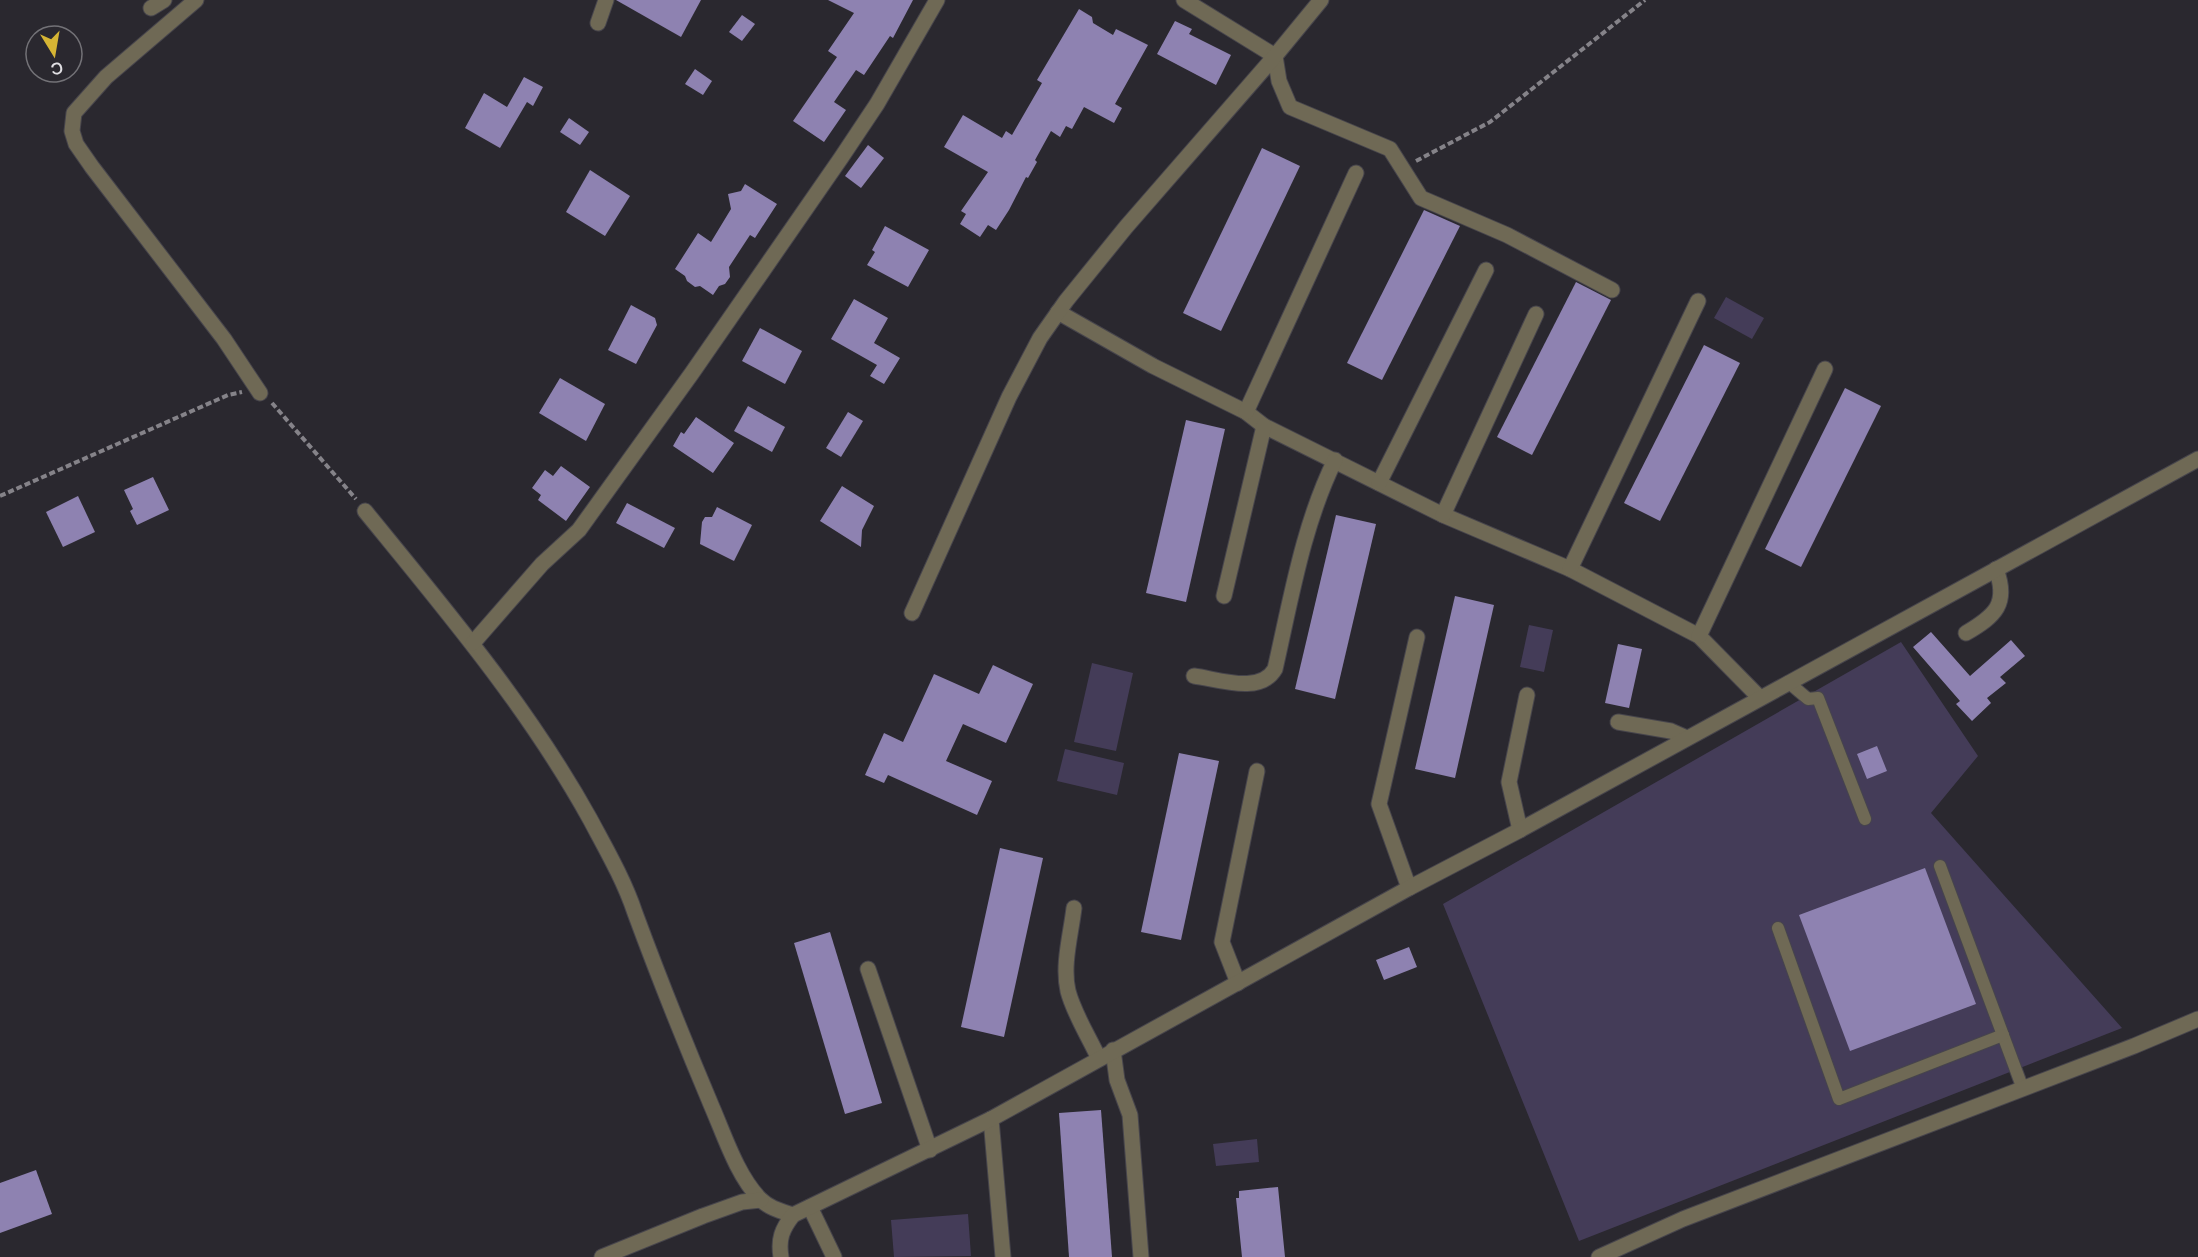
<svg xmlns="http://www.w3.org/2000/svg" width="2198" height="1257" font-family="Manrope,sans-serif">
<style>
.green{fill:#443c58}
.building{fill:#8e82b1}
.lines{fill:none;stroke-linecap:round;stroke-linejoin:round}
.lane-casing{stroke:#47454c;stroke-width:14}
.street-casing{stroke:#47454c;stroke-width:17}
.path{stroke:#858389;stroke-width:4;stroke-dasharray:6 3;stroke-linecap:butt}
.lane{stroke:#6f6955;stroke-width:12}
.street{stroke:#6f6955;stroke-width:15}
</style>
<rect width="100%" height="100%" fill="#2a282f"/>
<g class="green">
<polygon points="1726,297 1764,318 1752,339 1714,318"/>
<polygon points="1529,625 1553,630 1544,672 1520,667"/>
<polygon points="1901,642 1978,756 1931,813 2122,1028 1579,1241 1443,904"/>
<polygon points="1092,663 1133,673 1116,751 1074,742"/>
<polygon points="1065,749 1124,763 1117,795 1057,781"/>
<polygon points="1257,1139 1259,1162 1216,1166 1213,1144"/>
<polygon points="968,1214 971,1256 894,1257 891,1220"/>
</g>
<g class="building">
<polygon points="616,0 701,0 681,37"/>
<polygon points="828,0 913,0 893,38 890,36 864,75 856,70 834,102 846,110 824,142 793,121 837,57 828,51 854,13"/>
<polygon points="1079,9 1092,17 1093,23 1113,35 1116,29 1148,45 1115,104 1122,108 1114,123 1084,107 1072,129 1066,126 1060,137 1051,131 1035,160 1037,162 1028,178 1026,177 1009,210 996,230 988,225 980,237 960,224 966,214 961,211 988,172 944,147 963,115 1002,138 1006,131 1012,135 1042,83 1037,80"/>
<polygon points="742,15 755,24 742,41 729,32"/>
<polygon points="1175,21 1192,29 1189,34 1231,55 1216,85 1157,54"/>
<polygon points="695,69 712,81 703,95 685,84"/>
<polygon points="524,77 543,87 533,106 527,102 500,148 465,128 484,93 507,107"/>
<polygon points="569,118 589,132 580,145 560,132"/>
<polygon points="868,145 884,158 861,188 845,176"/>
<polygon points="1262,148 1300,166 1221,331 1183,313"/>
<polygon points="590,170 630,196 605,236 566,212"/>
<polygon points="745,184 777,204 755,238 750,235 729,267 730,277 725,284 719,286 713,295 700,286 695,287 687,281 685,276 675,269 698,233 711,242 731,209 728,194 741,191"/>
<polygon points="1424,210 1460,226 1382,380 1347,363"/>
<polygon points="885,226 929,250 908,287 867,265 875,252 872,250"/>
<polygon points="1576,282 1611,300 1532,455 1497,437"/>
<polygon points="854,299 888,318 874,343 900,358 884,384 870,376 877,365 831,339"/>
<polygon points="631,305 655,318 657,325 636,364 608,350"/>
<polygon points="760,328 802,351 785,384 742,361"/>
<polygon points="1704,345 1740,363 1660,521 1624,503"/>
<polygon points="560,378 605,404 586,441 539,413"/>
<polygon points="1845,388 1881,406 1801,567 1765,549"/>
<polygon points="748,406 785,427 772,452 734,431"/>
<polygon points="848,412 863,421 841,457 826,448"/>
<polygon points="696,417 734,443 713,473 673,446 681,432 684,434"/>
<polygon points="1186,420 1225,429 1186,602 1146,593"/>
<polygon points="561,466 590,487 566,521 538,500 541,495 532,488 545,470 553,476"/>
<polygon points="153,477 169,510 137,525 130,511 133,509 124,490"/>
<polygon points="842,486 874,506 862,530 861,547 820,521"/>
<polygon points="78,496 95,532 63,547 46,512"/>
<polygon points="627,503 675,528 664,548 616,523"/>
<polygon points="717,507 752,525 734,561 700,544 702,522 705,517 712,517"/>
<polygon points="1336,515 1376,524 1335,699 1295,689"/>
<polygon points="1455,596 1494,605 1455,778 1415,769"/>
<polygon points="1931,632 1970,676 2011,640 2025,656 2000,677 2006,683 1987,698 1991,703 1972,721 1956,704 1960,701 1913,647"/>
<polygon points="1618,644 1642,649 1629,708 1605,703"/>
<polygon points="993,665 1033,684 1006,743 963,724 946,761 992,781 977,815 888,775 884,783 865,775 884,733 903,742 934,674 979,694"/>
<polygon points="1877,746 1887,771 1867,779 1857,754"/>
<polygon points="1179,753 1219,761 1181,940 1141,932"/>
<polygon points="1000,848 1043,858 1004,1037 961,1027"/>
<polygon points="1925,868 1976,1004 1850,1051 1799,915"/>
<polygon points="830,932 882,1103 845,1114 794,943"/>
<polygon points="1409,947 1417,967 1384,980 1376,960"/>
<polygon points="1101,1110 1112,1257 1069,1257 1059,1113"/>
<polygon points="36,1170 52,1214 0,1233 0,1183"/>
<polygon points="1278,1187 1285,1257 1242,1257 1236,1198 1239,1198 1239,1191"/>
</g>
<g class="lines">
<defs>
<g id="lane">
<polyline points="1788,682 1808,699 1818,698 1865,819"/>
<polyline points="1940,866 2023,1089"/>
<polyline points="1778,928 1839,1099 2003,1035"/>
</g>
<g id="street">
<polyline points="196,0 106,77 74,113 72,131 76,144 92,167 224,339 260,393"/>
<polyline points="1184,0 1275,56 1279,81 1290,107 1390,149 1421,198 1507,235 1612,290"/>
<polyline points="151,8 164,0"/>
<polyline points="598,23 606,0"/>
<polyline points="1058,312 1153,366 1246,412 1264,426 1443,515 1570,569 1699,636 1760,698"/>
<polyline points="1246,412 1356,173"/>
<polyline points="1379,483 1486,270"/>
<path d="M365 511C445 609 528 707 590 819 606 849 624 880 635 913 659 978 685 1043 712 1107 725 1137 737 1175 760 1199 769 1208 781 1211 793 1215"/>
<polyline points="1443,515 1536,314"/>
<polyline points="1570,569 1698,301"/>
<polyline points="1224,596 1264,426"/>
<polyline points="912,613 1009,397 1040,338 1066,301 1126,227 1275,56 1321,0"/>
<path d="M1966 633C1995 616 2009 604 1996 569"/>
<polyline points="1699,636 1825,369"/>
<polyline points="473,643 542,564 579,530 692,373 841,158 877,104 937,0"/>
<path d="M1194 676C1218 679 1260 695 1275 669 1291 599 1303 525 1335 460"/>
<polyline points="1618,722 1671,731 1687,738"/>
<polyline points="1520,830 1509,782 1527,695"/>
<polyline points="1409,888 1379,804 1417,637"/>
<path d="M1074 908C1071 934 1062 965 1068 991 1074 1014 1089 1037 1099 1059"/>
<polyline points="868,969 930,1150"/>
<polyline points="1238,983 1222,942 1257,771"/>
<polyline points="1113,1050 1117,1080 1130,1115 1141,1257"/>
<polyline points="991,1119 1003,1257"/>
<polyline points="810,1207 834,1257"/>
<polyline points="602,1257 703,1216 742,1202 761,1200"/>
<path d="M781 1257C778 1239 782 1229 793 1215L991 1119 1409 888 1520 830 2198 459"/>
<polyline points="1599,1257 1683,1219 2134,1046 2198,1019"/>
</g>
</defs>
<use href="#lane" class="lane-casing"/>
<use href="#street" class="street-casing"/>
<g class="path">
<polyline points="1416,161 1490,122 1645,0"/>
<polyline points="272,403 356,499"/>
<polyline points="0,496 228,395 242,392"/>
</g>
<use href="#lane" class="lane"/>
<use href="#street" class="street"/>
</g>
<g transform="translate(54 54) rotate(169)"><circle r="28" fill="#2a282f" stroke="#737277" stroke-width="1.5"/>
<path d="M0-4.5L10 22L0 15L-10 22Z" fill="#d6b534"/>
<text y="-9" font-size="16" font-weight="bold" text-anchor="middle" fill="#e1e0e4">С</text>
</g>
</svg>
